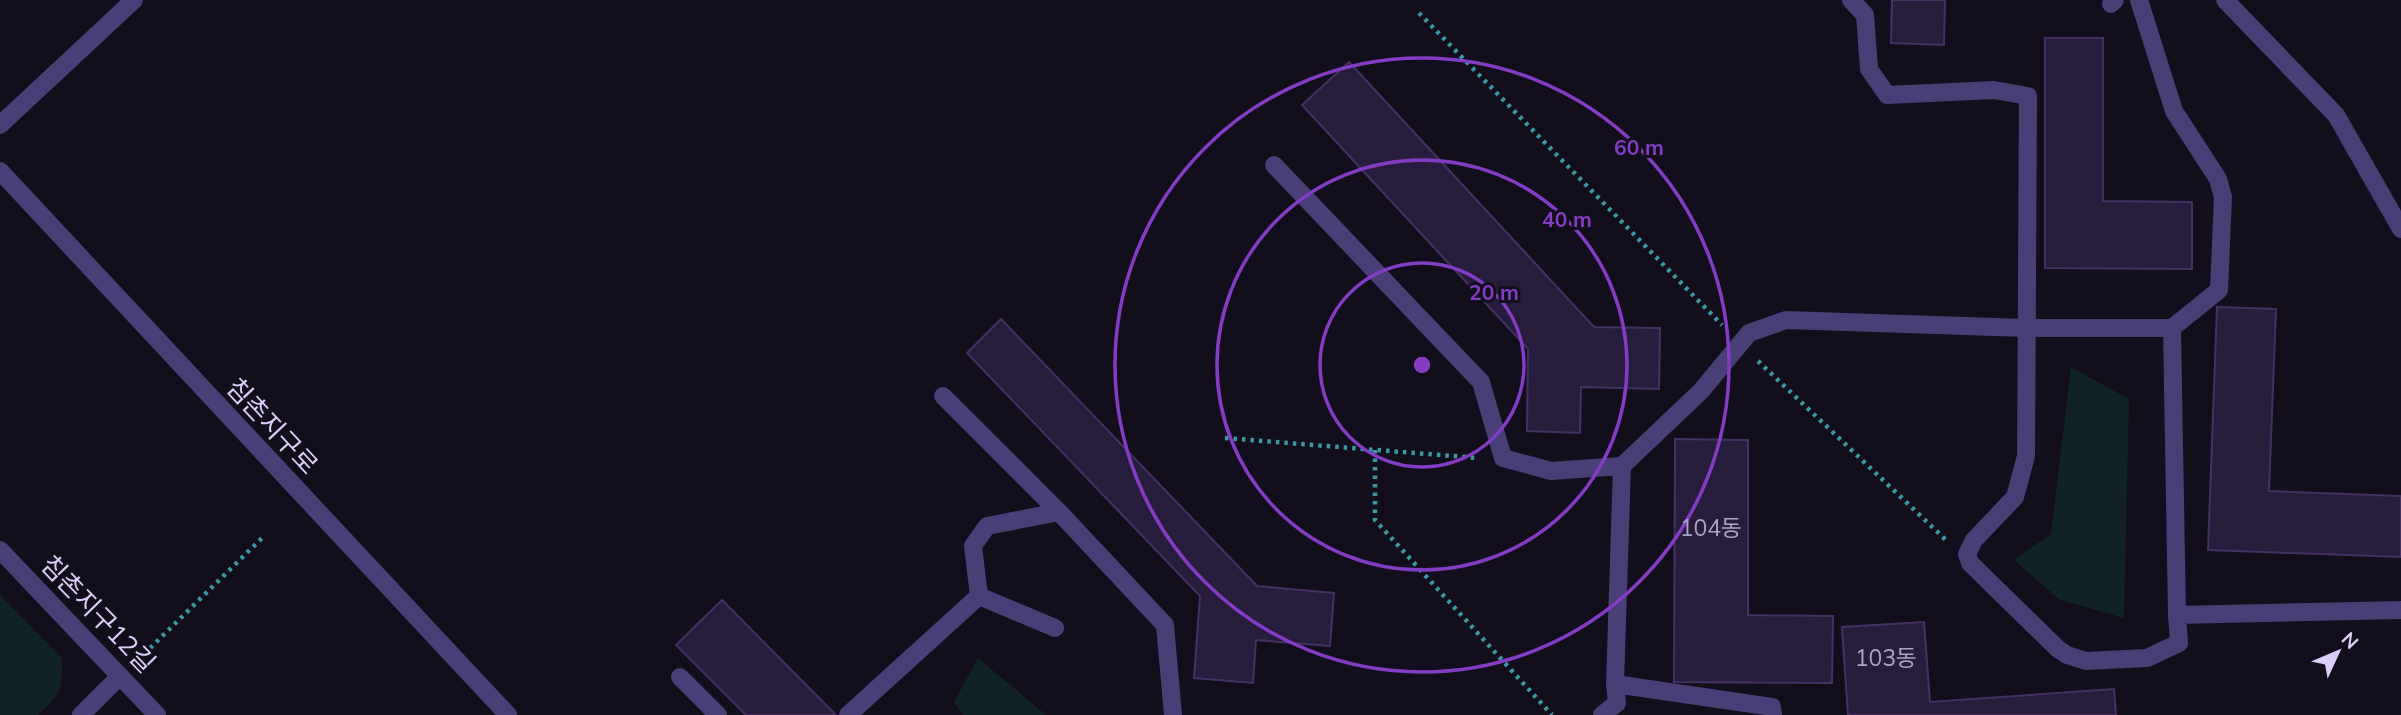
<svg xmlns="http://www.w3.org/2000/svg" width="2401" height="715" font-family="Mulish,'Noto Sans KR',sans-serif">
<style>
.green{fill:#122325}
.building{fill:#271c3b;stroke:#433164;stroke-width:2}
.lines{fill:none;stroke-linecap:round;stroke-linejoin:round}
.path{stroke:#3b97a1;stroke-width:4.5;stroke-dasharray:3.5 5;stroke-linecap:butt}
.service{stroke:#493e75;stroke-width:18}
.minor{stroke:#493e75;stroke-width:18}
.tertiary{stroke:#493e75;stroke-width:18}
.ring{fill:none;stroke:#843cc5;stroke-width:3.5}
.labels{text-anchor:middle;stroke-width:6;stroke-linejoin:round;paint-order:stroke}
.number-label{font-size:23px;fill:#ada2ca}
.street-label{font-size:26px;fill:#dacff9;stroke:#120e1c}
.centre{fill:#843cc5;stroke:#120e1c;stroke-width:3.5}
.ring-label{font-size:21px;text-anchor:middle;font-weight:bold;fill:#843cc5;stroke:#120e1c;stroke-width:6;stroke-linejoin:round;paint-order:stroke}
</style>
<rect width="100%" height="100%" fill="#120e1c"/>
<g class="green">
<polygon points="2071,367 2129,399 2124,618 2060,600 2014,560 2051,534"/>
<path d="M0 595 62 658C62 692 62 692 38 715H0Z"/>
<polygon points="978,658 1046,715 963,715 954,702"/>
</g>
<g class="building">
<polygon points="1892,0 1945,0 1944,45 1891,43"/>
<polygon points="2045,38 2103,38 2103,201 2192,202 2192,269 2045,268"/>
<polygon points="1349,62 1594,327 1660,328 1659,389 1581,387 1580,433 1527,431 1528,349 1302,105"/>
<polygon points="2217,307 2276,309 2269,491 2401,496 2401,557 2208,550"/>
<polygon points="1001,319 1257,586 1334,593 1330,646 1256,640 1253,683 1194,678 1200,596 967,353"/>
<polygon points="1675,439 1748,440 1748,615 1833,616 1832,683 1674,682"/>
<polygon points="722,600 836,715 746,715 676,645"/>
<polygon points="1924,622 1930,702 2114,689 2116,715 1848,715 1842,627"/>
</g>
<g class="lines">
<g class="path">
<polyline points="1419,13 1722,325"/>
<polyline points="1758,361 1947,541"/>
<polyline points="1225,438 1478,458"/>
<polyline points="1375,450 1375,520 1552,715"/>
<polyline points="138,660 262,538"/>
</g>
<g class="service">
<polyline points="1851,0 1865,15 1869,69 1887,95 1994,90 2028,96 2026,456 2015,497 1974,540 1967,554 1970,563 2058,649 2067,655 2086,661 2147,658 2179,643 2177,615 2401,610"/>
<polyline points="2111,4 2115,0"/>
<polyline points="1274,165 1481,382 1503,458 1551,471 1622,466"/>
<polyline points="2172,328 2177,615"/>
<polyline points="943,396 1059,512 1165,625 1173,715"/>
<polyline points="979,596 1055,628"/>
<polyline points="680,677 718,715"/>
<polyline points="1615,684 1772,707 1773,715"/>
<polyline points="848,715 979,596 973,546 987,526 1059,512"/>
<polyline points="1602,715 1617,703 1615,684 1622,466 1701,391 1749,333 1786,320 2025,328 2172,328 2219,290 2223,197 2218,179 2174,111 2139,0"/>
</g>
<g class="minor">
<polyline points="0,550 157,715"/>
<polyline points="81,715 120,676"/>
</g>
<g class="tertiary">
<polyline points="2225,0 2336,115 2401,229"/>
<polyline points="0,125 134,0"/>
<polyline points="0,171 508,715"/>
</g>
</g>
<g class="ring">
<circle cx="1422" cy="365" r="102"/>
<circle cx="1422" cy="365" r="205"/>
<circle cx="1422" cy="365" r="307"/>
</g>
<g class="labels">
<g class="number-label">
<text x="1711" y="536">104동</text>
<text x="1886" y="666">103동</text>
</g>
<g class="street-label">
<text transform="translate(272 426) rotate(47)" y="9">침촌지구로</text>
<text transform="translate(98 614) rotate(46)" y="9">침촌지구12길</text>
</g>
</g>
<circle cx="1422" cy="365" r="10" class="centre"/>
<g class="ring-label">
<text x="1639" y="155">60 m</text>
<text x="1567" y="227">40 m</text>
<text x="1494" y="300">20 m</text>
</g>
<g transform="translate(2338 652) rotate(46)" stroke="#120e1c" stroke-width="5" paint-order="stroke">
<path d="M0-5L12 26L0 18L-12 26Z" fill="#dacff9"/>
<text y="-10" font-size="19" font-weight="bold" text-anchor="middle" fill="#dacff9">N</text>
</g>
</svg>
